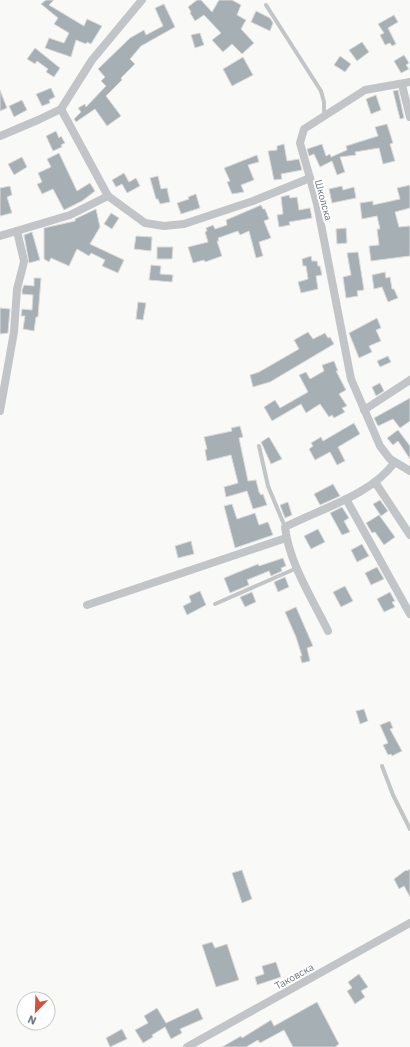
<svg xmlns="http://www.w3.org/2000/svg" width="410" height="1047" font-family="'IBM Plex Sans',sans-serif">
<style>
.building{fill:#a6afb4;stroke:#dbdbda}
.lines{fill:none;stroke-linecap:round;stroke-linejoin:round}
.lane{stroke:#c1c5c8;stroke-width:4}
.street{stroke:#c1c5c8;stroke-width:8}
.labels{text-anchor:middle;stroke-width:4;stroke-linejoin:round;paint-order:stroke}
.street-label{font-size:10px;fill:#66777f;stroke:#fff}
</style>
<rect width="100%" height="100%" fill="#f9f9f7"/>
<g class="building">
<polygon points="46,0 54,0 49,5 84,26 87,19 102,26 91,44 87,42 86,44 76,40 71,57 45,48 49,38 64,43 69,33 54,24 58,18 41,4"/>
<polygon points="197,0 201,0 212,12 219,0 232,0 241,5 237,15 246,20 241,29 254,43 242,54 232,44 223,52 212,40 221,33 204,15 195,21 190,13 191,12 188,7"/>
<polygon points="164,4 175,27 141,46 130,59 135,64 121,78 122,80 106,96 121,116 107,126 95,109 76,122 74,119 81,112 78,108 85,104 86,107 106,86 101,81 105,77 98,69 130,38 144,30 146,35 163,26 155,8"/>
<polygon points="256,11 270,18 273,23 270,31 251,22"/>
<polygon points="394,15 398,22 388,28 396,44 392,46 390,43 385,45 380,35 384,33 378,24"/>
<polygon points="200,33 204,45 195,48 191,35"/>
<polygon points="362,42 369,52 357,61 349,50"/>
<polygon points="35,48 60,68 54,77 46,72 48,69 37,61 35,64 27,59"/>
<polygon points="404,55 409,63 406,65 409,69 401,73 394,61"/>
<polygon points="340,56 351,64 345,72 334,65"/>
<polygon points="243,57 253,75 232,86 223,69"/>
<polygon points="51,88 55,97 49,100 50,103 42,106 36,94"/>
<polygon points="0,90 7,108 0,111"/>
<polygon points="398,90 404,118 400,119 393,91"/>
<polygon points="376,95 381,110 371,114 366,99"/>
<polygon points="22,100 27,110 14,117 9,106"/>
<polygon points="387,124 393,143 390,144 395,161 383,164 379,148 355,152 356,155 340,157 345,172 337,175 332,161 320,167 314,154 309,156 307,149 322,144 326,156 330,154 331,157 347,150 346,146 378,136 375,127"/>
<polygon points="56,131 59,138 61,136 65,143 61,145 62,147 53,151 46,136"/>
<polygon points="284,144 287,161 299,159 302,170 281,174 282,179 274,180 268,151 277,150 277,146"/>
<polygon points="59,153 77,191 90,183 95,191 82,201 64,210 53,189 42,194 37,184 42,182 38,173 51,167 47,159"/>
<polygon points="257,155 259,162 248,165 254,180 241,185 244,192 232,194 227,182 230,181 224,168"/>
<polygon points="22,157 27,167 14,175 8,164"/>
<polygon points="124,173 129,182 136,178 140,186 127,193 122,184 116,187 112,180"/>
<polygon points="158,176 161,189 167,188 170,202 160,204 158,199 156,199 150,178"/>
<polygon points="410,185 410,208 395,212 399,227 410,226 410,256 371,261 369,246 379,245 377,229 380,229 377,216 362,219 360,203 373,201 373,205 400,199 397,188"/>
<polygon points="10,186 12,195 7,197 12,213 0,216 0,188"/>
<polygon points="342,186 343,190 354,187 356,198 332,203 329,189"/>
<polygon points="196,194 200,208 181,214 177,203 189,199 188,197"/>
<polygon points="289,195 290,198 297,197 299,210 310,208 312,218 289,222 290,225 279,227 277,215 283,214 281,197"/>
<polygon points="261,205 263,209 265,209 269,219 264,221 271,238 259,242 263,256 256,258 249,231 240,235 238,231 218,238 219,241 217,241 222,256 205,262 204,260 193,263 188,247 208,242 205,232 207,231 206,228 213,225 215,229 227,225 226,220"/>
<polygon points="96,209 100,227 90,244 124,260 118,273 102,266 105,260 91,253 89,256 77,249 69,266 51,258 49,262 44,259 44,228 75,221 75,219"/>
<polygon points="111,213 119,218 112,229 104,224"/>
<polygon points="346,228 347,243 337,244 336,229"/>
<polygon points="32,232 40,260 29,263 24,235"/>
<polygon points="136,236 152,237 151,251 134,249"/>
<polygon points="157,247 173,247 172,259 157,259"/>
<polygon points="358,252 364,290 357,291 358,296 346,298 343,277 351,275 347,253"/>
<polygon points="311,256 312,261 317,261 318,266 320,266 322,275 316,276 318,289 301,293 298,282 308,279 306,266 303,266 302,259"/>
<polygon points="151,265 161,266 160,274 173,275 172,282 149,280"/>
<polygon points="385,272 386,278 390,277 392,289 394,289 398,298 388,302 382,287 374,289 372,275"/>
<polygon points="34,278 41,278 38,317 36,317 34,331 23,329 25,316 21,316 22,309 32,310 33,295 22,294 22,290 24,285 34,286"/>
<polygon points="138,302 146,303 143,320 136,319"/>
<polygon points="0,308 10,309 8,333 0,334"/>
<polygon points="377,318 381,328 376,330 381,341 369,346 372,352 359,358 349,333"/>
<polygon points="308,332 313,339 325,333 328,338 330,337 334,344 270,382 253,387 250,375 259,372 299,349 294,340"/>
<polygon points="388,356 391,362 380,367 377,361"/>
<polygon points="334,361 338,371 336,371 346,390 339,394 347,406 342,408 345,412 334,418 332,415 329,417 320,404 306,413 301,404 272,421 264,407 275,400 280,408 308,392 299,375 306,372 310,379 324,371 322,365"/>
<polygon points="380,383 384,391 376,396 372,387"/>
<polygon points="410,398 410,421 400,428 393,419 378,426 374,418"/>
<polygon points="354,423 360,434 338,447 345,461 337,465 330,452 315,460 309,449 313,446 311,443 321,437 323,441"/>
<polygon points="240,426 243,437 239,438 248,481 256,480 259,492 261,495 263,494 267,505 253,509 247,491 226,497 224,487 238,483 231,455 207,461 205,450 207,449 204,437 232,431 231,428"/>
<polygon points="398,430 410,446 410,459 398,441 393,445 387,438"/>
<polygon points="269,437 282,459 271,464 261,442"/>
<polygon points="333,484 340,496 320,505 314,494"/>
<polygon points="380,500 388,511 381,516 373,504"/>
<polygon points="288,502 292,515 285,518 280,505"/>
<polygon points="232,504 237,519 255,513 259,525 268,522 273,535 235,548 224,506"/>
<polygon points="342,507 349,518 344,521 350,532 342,535 330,513"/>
<polygon points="379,515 395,537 384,545 375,532 372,533 366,523"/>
<polygon points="318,529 325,542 311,549 304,536"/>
<polygon points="191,541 194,554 178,558 175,546"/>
<polygon points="362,544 369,556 357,562 351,550"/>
<polygon points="283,558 286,566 281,568 282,571 271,576 269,571 247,580 249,585 230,593 224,578 258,564 259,566"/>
<polygon points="377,567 384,579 371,585 365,573"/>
<polygon points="285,577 289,587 278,592 274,582"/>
<polygon points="345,586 353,601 341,607 333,592"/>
<polygon points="200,591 206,605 187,615 183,606 191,602 189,596"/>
<polygon points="252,592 256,602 245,607 240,597"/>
<polygon points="390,592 395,601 392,602 395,607 384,612 377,599"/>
<polygon points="296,607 313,646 307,648 310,661 302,663 300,656 302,656 296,637 285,612"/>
<polygon points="364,709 368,721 360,724 356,711"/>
<polygon points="390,721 393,728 390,729 402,751 392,756 391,754 388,755 383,745 388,743 380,725"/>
<polygon points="410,869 410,897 404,886 399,889 394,879 406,870 407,871"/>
<polygon points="242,870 252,899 242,903 232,873"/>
<polygon points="212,942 215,948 227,944 239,980 216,987 202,945"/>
<polygon points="276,962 281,977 257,985 255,977 264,974 262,966"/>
<polygon points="359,974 368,987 361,991 365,997 355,1004 347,991 352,988 348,982"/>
<polygon points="317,1002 339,1044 335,1047 293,1047 284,1030 260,1043 258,1040 246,1047 222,1047 241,1036 242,1038 271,1020 274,1026"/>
<polygon points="157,1008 166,1023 198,1008 203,1019 180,1029 182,1033 171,1039 165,1027 152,1035 153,1037 143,1043 135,1030 148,1023 144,1016"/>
<polygon points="122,1029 127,1039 110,1047 106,1038"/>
</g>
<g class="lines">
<g class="lane">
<polyline points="266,5 321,91 324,102 324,116"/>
<polyline points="259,446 268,486 285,527"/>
<polyline points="215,604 297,568"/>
<polyline points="382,766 393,795 410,829"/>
</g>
<g class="street">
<polyline points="402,85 410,117"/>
<polyline points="61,109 108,196 145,223 164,226 184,224 253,201 310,178 317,204 351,379 380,446 390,459 410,471"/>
<polyline points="0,136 38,120 61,109 92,60 142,0"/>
<polyline points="310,178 300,143 304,129 365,90 410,82"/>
<polyline points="0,236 70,215 108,196"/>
<polyline points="364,410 410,380"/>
<polyline points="0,411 14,332 17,289 23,266 24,261 17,231"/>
<polyline points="375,482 410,535"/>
<polyline points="346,499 410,614"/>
<polyline points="87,605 286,538"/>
<path d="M328 631C312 598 289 563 285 527 320 509 371 495 394 463"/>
<polyline points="187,1047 410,923"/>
</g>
</g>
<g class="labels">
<g class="street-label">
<text transform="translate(324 200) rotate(75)" y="4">Школска</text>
<text transform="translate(294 976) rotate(-29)" y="4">Таковска</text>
</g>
</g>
<g transform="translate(36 1011) rotate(203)"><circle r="19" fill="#ffffff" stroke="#c2c9cc"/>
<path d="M0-3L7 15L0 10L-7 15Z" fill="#d3523e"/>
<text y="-6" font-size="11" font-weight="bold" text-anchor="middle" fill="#66777f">N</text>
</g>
</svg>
